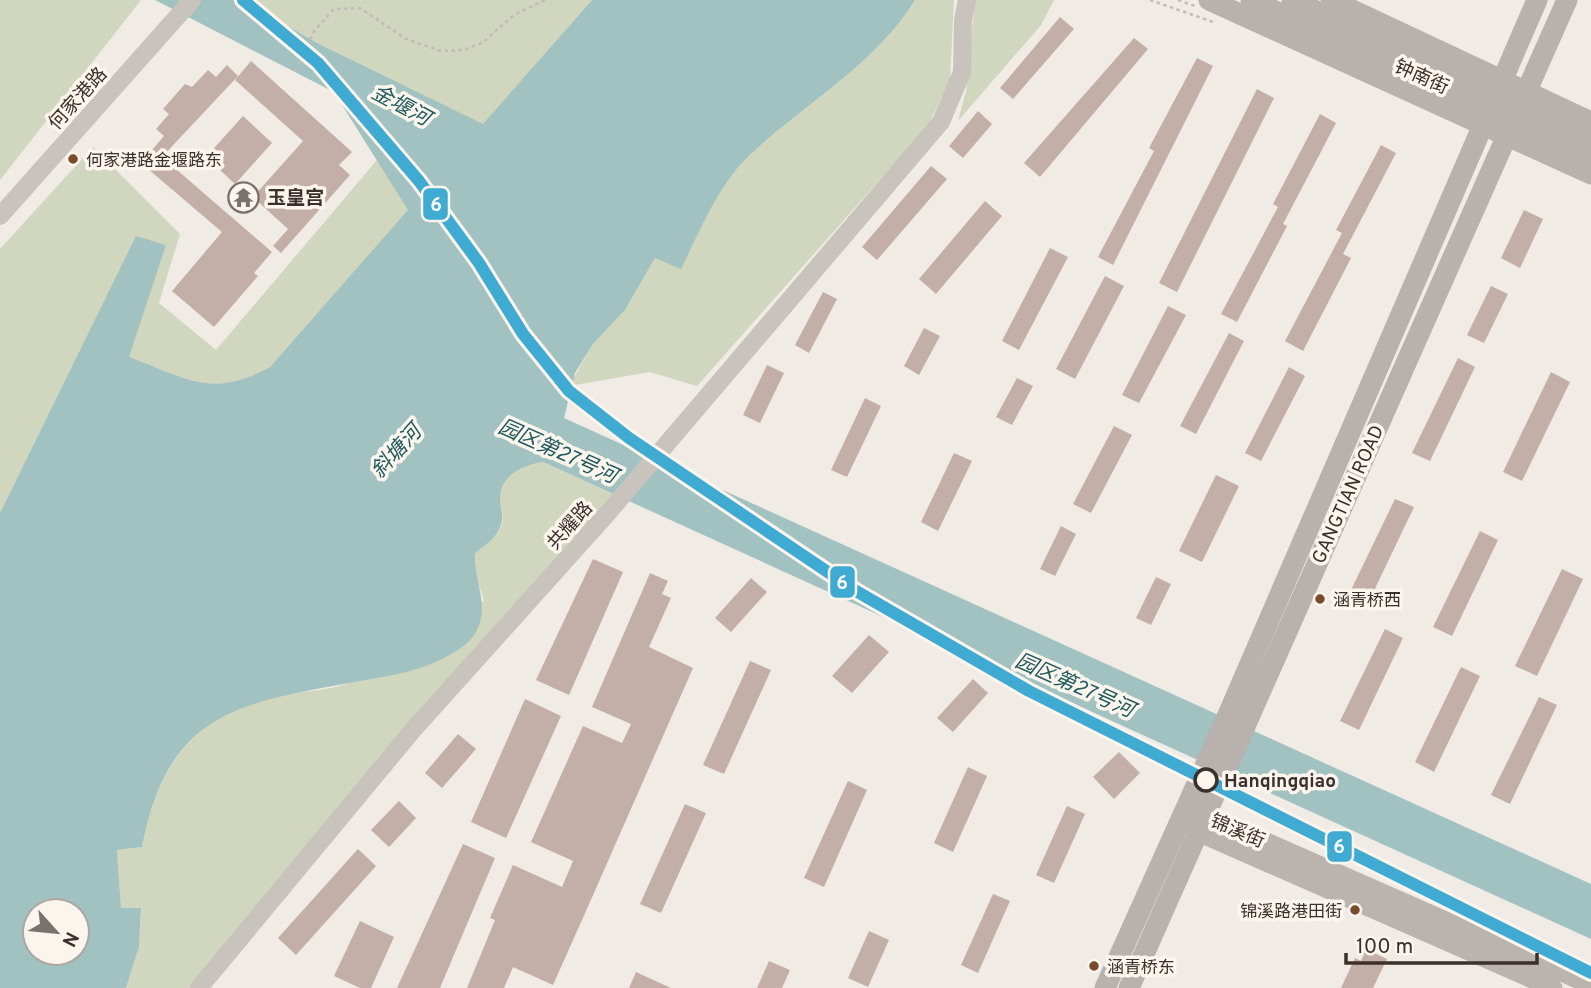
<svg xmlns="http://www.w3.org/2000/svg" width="1591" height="988" font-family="Overpass,'Noto Sans SC',sans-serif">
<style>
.green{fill:#d1d6bf}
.water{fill:#a1c2c1;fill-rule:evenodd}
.building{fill:#c3afa7}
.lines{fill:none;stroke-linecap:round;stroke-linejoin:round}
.path{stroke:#c2bbb6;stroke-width:2.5;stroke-dasharray:3.5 3.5;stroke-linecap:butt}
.tertiary{stroke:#c9c3be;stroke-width:18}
.secondary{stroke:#bab3ae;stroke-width:19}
.primary{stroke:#b8b1ad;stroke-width:21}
.primary-bridge{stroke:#b8b1ad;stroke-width:21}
.metro-1-casing{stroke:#fbf5ee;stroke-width:18}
.metro-1{stroke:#3fabd2;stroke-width:12}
.bus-dot{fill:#7a4b2a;stroke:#fbf5ee;stroke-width:2.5}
.stop-dot{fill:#fbf5ee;stroke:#3b302b;stroke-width:3.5}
.labels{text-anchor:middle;stroke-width:7;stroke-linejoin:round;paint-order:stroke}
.bus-label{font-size:17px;fill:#3b302b;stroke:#fbf5ee;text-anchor:start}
.street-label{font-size:19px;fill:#3b302b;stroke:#fbf5ee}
.poi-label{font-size:19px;font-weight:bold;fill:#3b302b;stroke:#fbf5ee;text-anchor:start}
.stop-label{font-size:19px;font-weight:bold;fill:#3b302b;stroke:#fbf5ee;text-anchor:start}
.water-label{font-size:21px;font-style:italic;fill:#1f5a5e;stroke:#fbf5ee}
.line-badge{stroke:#fbf5ee;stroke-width:2.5}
.badge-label{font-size:19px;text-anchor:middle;font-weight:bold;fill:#fff}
</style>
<rect width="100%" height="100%" fill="#f0ebe5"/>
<g class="green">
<polygon points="0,0 141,0 0,180"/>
<polygon points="244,0 592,0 483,125 317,43"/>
<path d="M915 0H954L950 79 929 124 697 386 650 372 569 386 593 344 625 310 655 258 681 268C701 229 718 185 751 154 804 104 876 64 915 0Z"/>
<polygon points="975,0 1054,0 1041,25 958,121 966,91"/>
<path d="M93 147 180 234 159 303 216 350 377 160 409 210 270 367C211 399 186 378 128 357L166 245 136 237 0 513V249Z"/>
<path d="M543 462 615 495 197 988H126L139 947 141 908H121L117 850 142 847C158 766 193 713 278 696 301 691 330 691 352 682 366 677 380 665 393 657 423 639 454 620 484 601L474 569 475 552C485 544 497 538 502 525 504 517 500 506 500 497 500 475 524 465 543 462Z"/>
</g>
<path class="water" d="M155 0H244L317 43 483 124 592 0H915C876 64 804 104 751 154 718 185 701 229 681 269L655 258 625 310 593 344 575 373 564 418 1591 884V939L543 462C524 465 500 475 500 498 500 506 504 517 501 525 497 538 485 545 475 553 473 580 490 603 477 630 471 643 458 650 446 657 420 671 394 675 365 680 243 703 169 707 142 847L117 850 121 908H141L139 947 126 988H0V513L136 236 166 245 129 357C186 378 211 399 270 367L408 210 334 92ZM35 911H77V953H35Z"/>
<g class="building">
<polygon points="1060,17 1074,29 1013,99 1000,88"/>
<polygon points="1134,38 1148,49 1040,177 1024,163"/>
<polygon points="1197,58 1213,66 1113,265 1098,257 1154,151 1149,148"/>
<polygon points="251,61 352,152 339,165 350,175 281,253 273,246 288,229 253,197 303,141 235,80"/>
<polygon points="227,65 238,76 162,157 272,252 254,273 258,276 214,327 172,291 222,232 141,163 164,136 156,129 169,114 163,109 185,84 192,87 208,70 216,77"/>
<polygon points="1257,89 1274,98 1177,292 1159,283"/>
<polygon points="978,111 992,124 963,158 949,146"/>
<polygon points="1320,114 1336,123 1283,224 1287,226 1237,322 1221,314 1278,207 1273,204"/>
<polygon points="243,116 272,143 235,184 206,157"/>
<polygon points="1381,145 1396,153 1343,254 1351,258 1303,351 1285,341 1342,233 1336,230"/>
<polygon points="931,166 947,179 877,260 862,247"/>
<polygon points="985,201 1002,216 936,294 919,279"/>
<polygon points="1524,210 1543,219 1520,268 1501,258"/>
<polygon points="1050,248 1068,257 1019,350 1002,341"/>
<polygon points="1105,276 1124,286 1075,379 1056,369"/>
<polygon points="1491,286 1508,294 1484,343 1467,335"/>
<polygon points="823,292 837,299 809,353 795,345"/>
<polygon points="1168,306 1186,315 1139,403 1122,395"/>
<polygon points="924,328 940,336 919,375 904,366"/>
<polygon points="1229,333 1244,341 1196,434 1180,426"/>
<polygon points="1458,358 1475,367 1430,461 1412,453"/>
<polygon points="767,365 784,373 760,423 743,415"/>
<polygon points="1289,367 1305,376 1261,461 1245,453"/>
<polygon points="1551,372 1570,382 1522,481 1503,472"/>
<polygon points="1017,378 1033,386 1012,425 996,417"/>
<polygon points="865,398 881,406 847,477 831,470"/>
<polygon points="1114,426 1132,435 1091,513 1073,504"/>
<polygon points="954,453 972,461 938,531 921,522"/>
<polygon points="1216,475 1239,486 1202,562 1179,551"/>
<polygon points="1395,499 1414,507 1370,599 1351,590"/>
<polygon points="1061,526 1076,534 1055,576 1040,569"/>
<polygon points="1480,531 1498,540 1452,636 1433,627"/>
<polygon points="593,559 623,572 569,695 536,680"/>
<polygon points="1562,569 1583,579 1537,676 1515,666"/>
<polygon points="650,573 668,581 662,594 671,598 649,647 693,668 586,911 553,985 513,967 504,988 467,988 495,920 490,918 513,865 562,887 573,861 531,842 583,726 622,743 631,724 592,707"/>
<polygon points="1156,577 1171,584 1151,625 1136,618"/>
<polygon points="751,578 767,592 731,632 715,618"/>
<polygon points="1385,629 1403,638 1359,730 1340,721"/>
<polygon points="869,635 889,652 852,693 832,676"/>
<polygon points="750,661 771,670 724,774 703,765"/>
<polygon points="1461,667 1480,676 1434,772 1415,762"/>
<polygon points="973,679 988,693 953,732 937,718"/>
<polygon points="1539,697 1557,705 1510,804 1491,795"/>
<polygon points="525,699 561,716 506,838 471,822"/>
<polygon points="458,734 476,749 442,788 425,773"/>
<polygon points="1119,752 1140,773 1114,799 1093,777"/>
<polygon points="968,767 987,776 953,852 934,843"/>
<polygon points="848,781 867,790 824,887 804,878"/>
<polygon points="399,801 416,818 389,847 371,830"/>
<polygon points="685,804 706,813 661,913 640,904"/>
<polygon points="1067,806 1085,814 1054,883 1036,875"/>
<polygon points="463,844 495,858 445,976 440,988 397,988"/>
<polygon points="358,849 376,866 296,955 278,938"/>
<polygon points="993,894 1010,901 978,973 961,965"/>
<polygon points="360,921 394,937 371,988 360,988 334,976"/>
<polygon points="869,931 889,940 868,987 848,978"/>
<polygon points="1366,949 1387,959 1373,988 1341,988 1355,958 1361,961"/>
<polygon points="769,961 790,970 782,988 757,988"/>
<polygon points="636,972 671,988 629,988"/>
</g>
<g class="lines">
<g class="path">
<polyline points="1150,0 1216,23"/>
<polyline points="1178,0 1195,6"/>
<polyline points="295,71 314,31 334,9 360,8 406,39 441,51 464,50 482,43 514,15 545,0"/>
</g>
<g class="tertiary">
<polyline points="0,216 192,0"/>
<polyline points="199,988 413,730 607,514 941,122 962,72 963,20 967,0"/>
</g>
<g class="secondary">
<polyline points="1191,815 1205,815 1591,985"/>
<polyline points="1188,821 1198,832 1553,988"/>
</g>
<g class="primary">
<polyline points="1209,0 1591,174"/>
<polyline points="1331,0 1591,122"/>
<polyline points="1105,988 1227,717 1537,0"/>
<polyline points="1129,988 1567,0"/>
</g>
<g class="primary-bridge">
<polyline points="1251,0 1591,155"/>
<polyline points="1292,0 1591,136"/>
</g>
<defs>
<polyline id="metro-1" points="243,0 318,63 419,181 479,263 523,334 569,391 629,438 856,591 1029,691 1591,973"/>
</defs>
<use href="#metro-1" class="metro-1-casing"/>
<use href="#metro-1" class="metro-1"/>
</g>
<defs>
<symbol id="temple-ring" viewBox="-11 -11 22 22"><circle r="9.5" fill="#fbf5ee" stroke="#7a716c" stroke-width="1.5"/><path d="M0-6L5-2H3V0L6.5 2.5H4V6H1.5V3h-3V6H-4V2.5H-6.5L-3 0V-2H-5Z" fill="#7a716c"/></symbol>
</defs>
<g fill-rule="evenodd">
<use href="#temple-ring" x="226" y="180" width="35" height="35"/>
</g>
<g class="bus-dot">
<circle cx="73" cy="159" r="6"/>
<circle cx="1320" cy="599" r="6"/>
<circle cx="1355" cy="910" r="6"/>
<circle cx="1094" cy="966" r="6"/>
</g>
<circle class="stop-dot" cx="1206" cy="780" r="11"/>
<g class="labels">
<g class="bus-label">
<text x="86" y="166">何家港路金堰路东</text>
<text x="1333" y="606">涵青桥西</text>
<text x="1342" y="917" text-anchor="end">锦溪路港田街</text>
<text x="1107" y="973">涵青桥东</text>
</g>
<g class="street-label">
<text transform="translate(1422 76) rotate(24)" y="7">钟南街</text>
<text transform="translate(77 98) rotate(-48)" y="7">何家港路</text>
<text transform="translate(1347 494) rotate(-66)" y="7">GANGTIAN ROAD</text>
<text transform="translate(569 525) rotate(-48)" y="7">共耀路</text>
<text transform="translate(1238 830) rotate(23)" y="7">锦溪街</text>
</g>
<g class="poi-label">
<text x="267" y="204">玉皇宫</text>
</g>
<g class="stop-label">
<text x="1224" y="787">Hanqingqiao</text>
</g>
<g class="water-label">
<text transform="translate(401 105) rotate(28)" y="7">金堰河</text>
<text transform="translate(396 451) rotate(-48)" y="7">斜塘河</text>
<text transform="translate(558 451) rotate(24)" y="7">园区第27号河</text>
<text transform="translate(1075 685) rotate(24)" y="7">园区第27号河</text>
</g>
</g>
<g class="line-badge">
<rect x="422" y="187" width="27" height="34" rx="7" fill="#3fabd2"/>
<rect x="829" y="565" width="27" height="34" rx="7" fill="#3fabd2"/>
<rect x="1326" y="830" width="27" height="33" rx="7" fill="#3fabd2"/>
</g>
<g class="badge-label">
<text x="436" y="211">6</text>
<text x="842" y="589">6</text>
<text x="1339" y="853">6</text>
</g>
<g transform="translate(56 932) rotate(117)"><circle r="33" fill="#fbf5ee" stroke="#aea6a0" stroke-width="2"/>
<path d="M0-5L12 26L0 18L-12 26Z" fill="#7a716c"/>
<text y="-10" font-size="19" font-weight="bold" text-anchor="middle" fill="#3b302b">N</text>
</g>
<path d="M1346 953v10h191v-10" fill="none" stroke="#3b302b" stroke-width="3.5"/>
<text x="1356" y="953" font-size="21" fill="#3b302b" stroke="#fbf5ee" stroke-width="5" paint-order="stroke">100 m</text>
</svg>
